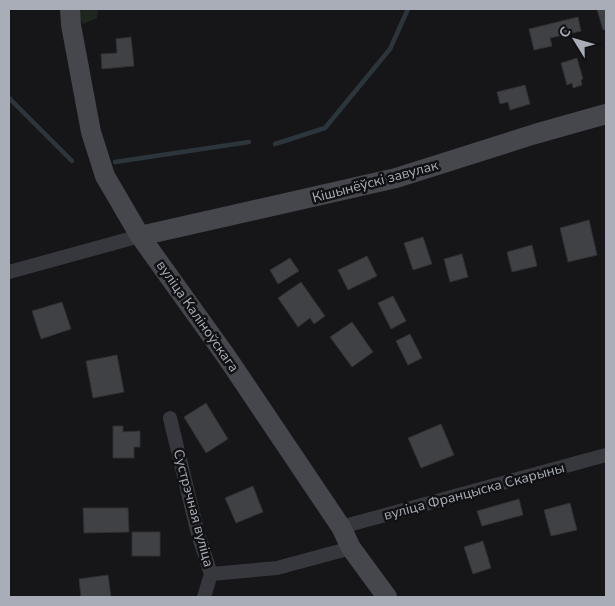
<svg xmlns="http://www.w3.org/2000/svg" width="615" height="606" font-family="'Nunito Sans',sans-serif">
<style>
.green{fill:#1e261f}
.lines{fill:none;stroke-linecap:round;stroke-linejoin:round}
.stream{stroke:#2c353c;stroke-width:4.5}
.building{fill:#404145;stroke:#303034}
.street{stroke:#37383d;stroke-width:14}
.secondary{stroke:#45474d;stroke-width:20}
.labels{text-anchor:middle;stroke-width:5;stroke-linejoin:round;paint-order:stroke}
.street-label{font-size:14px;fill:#a8adb8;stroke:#111113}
</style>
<rect width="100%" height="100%" fill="#161618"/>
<polygon class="green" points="76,9 98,9 97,18 83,24"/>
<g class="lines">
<g class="stream">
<polyline points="9,98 72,161"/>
<polyline points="275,144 325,128 390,49 408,9"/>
<polyline points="115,162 249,142"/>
</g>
</g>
<g class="building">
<polygon points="597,9 606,9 606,29 603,30"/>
<polygon points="578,17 581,31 550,38 552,46 534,50 529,29"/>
<polygon points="131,37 134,66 102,69 101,54 117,53 116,39"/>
<polygon points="577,58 583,79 581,80 582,85 573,88 572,83 567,85 561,63"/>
<polygon points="525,85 530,104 510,110 508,102 500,104 497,92"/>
<polygon points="589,220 597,255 568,262 560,228"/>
<polygon points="423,237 432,264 413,270 404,243"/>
<polygon points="532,245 537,266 512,272 507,252"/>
<polygon points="462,254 468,277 450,282 444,259"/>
<polygon points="367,256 377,276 348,290 338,270"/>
<polygon points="290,258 299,271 278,284 270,270"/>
<polygon points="301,282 325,316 314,324 310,318 298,327 278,298"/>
<polygon points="393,296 406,321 391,329 378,303"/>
<polygon points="62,302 71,329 41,339 32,311"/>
<polygon points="352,322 373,352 352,367 330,337"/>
<polygon points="410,334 422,358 408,365 396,341"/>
<polygon points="117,355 124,392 93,398 86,361"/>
<polygon points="206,403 228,439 206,453 184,417"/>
<polygon points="441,424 454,455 421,468 408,438"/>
<polygon points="113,426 123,426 123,432 140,431 140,447 134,447 134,458 113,458"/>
<polygon points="253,486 263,512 236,523 225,498"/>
<polygon points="519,499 523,515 482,526 477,511"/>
<polygon points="570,503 577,530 551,536 544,510"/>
<polygon points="83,508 128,508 129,532 84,533"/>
<rect x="132" y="532" width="28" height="24"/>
<polygon points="483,541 491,568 473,574 464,547"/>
<polygon points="108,575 111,597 81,597 79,579"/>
</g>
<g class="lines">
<g class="street">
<polyline points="9,272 140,236"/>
<polyline points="170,418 198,534 211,574 204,597"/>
<polyline points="341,527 606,455"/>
<polyline points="211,574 277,568 351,548"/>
</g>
<g class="secondary">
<polyline points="70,9 71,25 91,132 105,176 140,236 226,356 341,527 351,548 387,597"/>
<polyline points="140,236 396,178 535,134 606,114"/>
</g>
</g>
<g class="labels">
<g class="street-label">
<text transform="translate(375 181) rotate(-15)" y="5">Кішынёўскі завулак</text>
<text transform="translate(198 316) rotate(55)" y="5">вуліца Каліноўскага</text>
<text transform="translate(474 491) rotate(-15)" y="5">вуліца Францыска Скарыны</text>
<text transform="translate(194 508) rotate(75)" y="5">Сустрэчная вуліца</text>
</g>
</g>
<rect width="615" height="606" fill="none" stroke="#a8adb8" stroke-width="20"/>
<g transform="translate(575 40) rotate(307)" stroke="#111113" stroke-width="4" paint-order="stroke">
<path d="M0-4L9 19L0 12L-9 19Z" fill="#a8adb8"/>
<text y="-8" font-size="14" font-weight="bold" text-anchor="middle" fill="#a8adb8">С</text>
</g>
</svg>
